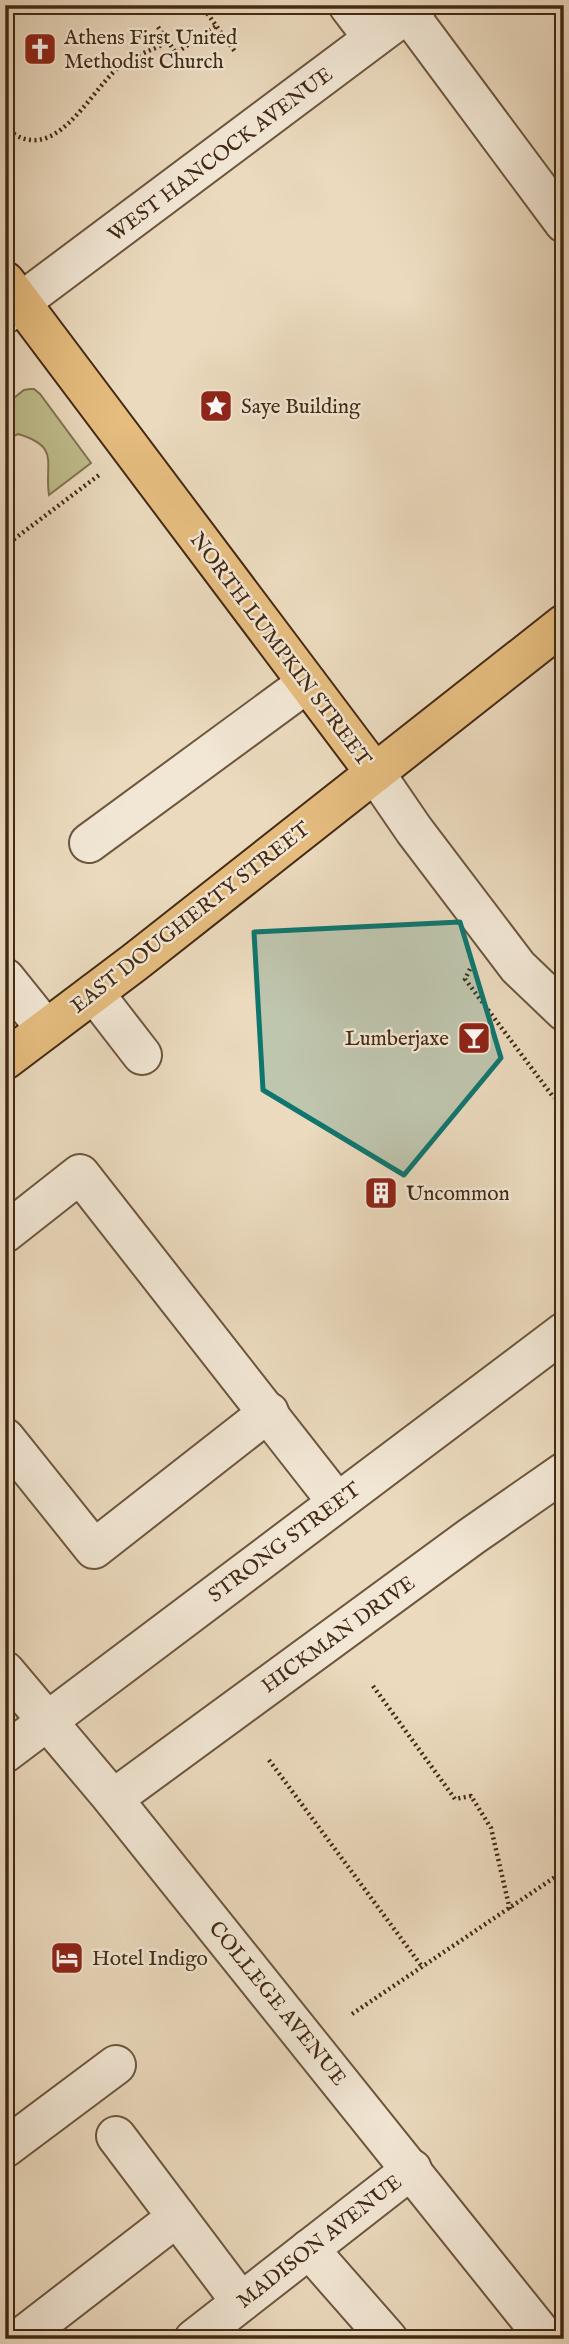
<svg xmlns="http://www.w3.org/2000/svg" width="569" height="2344" font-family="'IM FELL English',serif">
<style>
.green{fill:#bfbd8c;stroke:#817450;stroke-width:2}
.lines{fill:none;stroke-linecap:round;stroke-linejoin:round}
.minor-casing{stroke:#6d563e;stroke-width:42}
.major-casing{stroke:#432a14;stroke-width:42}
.path{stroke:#432a14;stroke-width:4.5;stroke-dasharray:2 3.5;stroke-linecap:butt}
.minor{stroke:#f2e7d5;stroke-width:38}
.major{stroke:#e6bd7f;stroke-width:38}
.marked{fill:#0f766e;fill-opacity:0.2;stroke:#0f766e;stroke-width:5;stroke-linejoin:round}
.labels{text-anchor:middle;stroke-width:5;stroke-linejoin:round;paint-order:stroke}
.poi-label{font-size:21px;fill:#432a14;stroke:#f2e7d5;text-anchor:start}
.street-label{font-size:21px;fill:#432a14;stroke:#f2e7d5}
</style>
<rect width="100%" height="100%" fill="#ebdabe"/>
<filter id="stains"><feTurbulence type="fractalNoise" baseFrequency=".00286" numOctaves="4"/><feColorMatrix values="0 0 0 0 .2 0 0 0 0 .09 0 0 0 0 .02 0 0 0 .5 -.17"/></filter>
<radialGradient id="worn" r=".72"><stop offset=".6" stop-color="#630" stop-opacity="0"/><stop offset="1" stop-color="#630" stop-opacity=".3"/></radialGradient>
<path class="green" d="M30 389H34L40 394 91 463 49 495C44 462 61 447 18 434L5 440V405L24 390Z"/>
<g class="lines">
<defs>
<g id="minor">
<polyline points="348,5 373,38"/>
<polyline points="408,13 564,223"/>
<polyline points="5,314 418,5"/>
<polyline points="375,773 414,830 518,967 564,1011"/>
<polyline points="89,843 307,683"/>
<polyline points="5,978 46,1029"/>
<polyline points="94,993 142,1055"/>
<polyline points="5,1233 80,1174 337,1502"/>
<polyline points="5,1438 94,1549 269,1412"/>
<polyline points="5,1671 113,1799 546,2339"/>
<polyline points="5,1753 564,1332"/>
<polyline points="113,1799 472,1536 564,1472"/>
<polyline points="116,2136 241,2302"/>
<polyline points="5,2148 116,2065"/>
<polyline points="309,2249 388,2339"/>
<polyline points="19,2339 177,2217"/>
<polyline points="194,2339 412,2169"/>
</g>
<g id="major">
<polyline points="5,281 375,773"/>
<polyline points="5,1060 135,962 564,624"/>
</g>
</defs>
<use href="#minor" class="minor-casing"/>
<use href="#major" class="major-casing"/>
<g class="path">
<polyline points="204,9 236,53"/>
<polyline points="158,27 176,53 216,26"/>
<path d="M5 127C53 171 88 93 119 67 132 56 153 50 168 42"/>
<polyline points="5,546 99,475"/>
<polyline points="5,550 12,559"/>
<polyline points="470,969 465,979 554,1098"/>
<polyline points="373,1686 455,1799 471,1796 491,1828 510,1910"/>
<polyline points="269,1760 423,1968"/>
<polyline points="352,2014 564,1871"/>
</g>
<use href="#minor" class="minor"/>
<use href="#major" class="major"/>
</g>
<path class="marked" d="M460 922 501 1058 404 1175 263 1090 254 932Z"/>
<defs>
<symbol id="church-square" viewBox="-11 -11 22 22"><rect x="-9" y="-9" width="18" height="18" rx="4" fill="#8f2418" stroke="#f2e7d5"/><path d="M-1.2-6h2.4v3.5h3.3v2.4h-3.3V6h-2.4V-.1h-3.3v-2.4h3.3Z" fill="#fff"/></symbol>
<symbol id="sight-square" viewBox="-11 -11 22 22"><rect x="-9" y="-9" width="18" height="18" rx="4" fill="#8f2418" stroke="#f2e7d5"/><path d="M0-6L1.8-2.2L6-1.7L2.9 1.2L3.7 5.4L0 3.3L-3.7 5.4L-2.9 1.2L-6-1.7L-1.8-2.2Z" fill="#fff"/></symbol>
<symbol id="bar-square" viewBox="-11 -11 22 22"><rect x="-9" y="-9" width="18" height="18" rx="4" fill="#8f2418" stroke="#f2e7d5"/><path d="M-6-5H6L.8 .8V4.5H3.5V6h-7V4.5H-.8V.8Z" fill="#fff"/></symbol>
<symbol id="building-square" viewBox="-11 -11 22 22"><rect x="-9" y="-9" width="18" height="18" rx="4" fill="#8f2418" stroke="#f2e7d5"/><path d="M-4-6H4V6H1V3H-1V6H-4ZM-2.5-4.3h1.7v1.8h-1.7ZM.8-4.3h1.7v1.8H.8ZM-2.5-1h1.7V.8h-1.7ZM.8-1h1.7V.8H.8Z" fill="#fff"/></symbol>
<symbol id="hotel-square" viewBox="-11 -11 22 22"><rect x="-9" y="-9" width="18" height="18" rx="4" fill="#8f2418" stroke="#f2e7d5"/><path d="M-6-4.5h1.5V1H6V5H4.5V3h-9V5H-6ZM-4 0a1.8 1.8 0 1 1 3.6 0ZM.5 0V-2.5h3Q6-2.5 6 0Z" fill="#fff"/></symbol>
</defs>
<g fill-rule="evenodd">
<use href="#church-square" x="21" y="30" width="38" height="38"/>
<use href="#sight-square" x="197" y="387" width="38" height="38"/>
<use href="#bar-square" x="455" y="1019" width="38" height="38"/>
<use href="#building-square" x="362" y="1174" width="38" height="38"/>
<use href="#hotel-square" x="48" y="1939" width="38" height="38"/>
</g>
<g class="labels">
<g class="poi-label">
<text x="64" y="44">Athens First United<tspan x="64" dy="24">Methodist Church</tspan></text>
<text x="241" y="413">Saye Building</text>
<text x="449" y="1045" text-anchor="end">Lumberjaxe</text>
<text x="406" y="1200">Uncommon</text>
<text x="92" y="1965">Hotel Indigo</text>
</g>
<g class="street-label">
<text transform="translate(220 154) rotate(-37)" y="7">WEST HANCOCK AVENUE</text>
<text transform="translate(281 649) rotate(53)" y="7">NORTH LUMPKIN STREET</text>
<text transform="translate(190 917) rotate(-38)" y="7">EAST DOUGHERTY STREET</text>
<text transform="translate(284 1542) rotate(-37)" y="7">STRONG STREET</text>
<text transform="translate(338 1634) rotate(-36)" y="7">HICKMAN DRIVE</text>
<text transform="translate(278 2003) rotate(51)" y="7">COLLEGE AVENUE</text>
<text transform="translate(319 2241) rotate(-38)" y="7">MADISON AVENUE</text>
</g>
</g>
<rect width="569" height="2344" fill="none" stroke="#ebdabe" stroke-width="28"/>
<rect x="7" y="7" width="555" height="2330" fill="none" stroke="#432a14" stroke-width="3.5"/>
<rect x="14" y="14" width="541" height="2316" fill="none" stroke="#432a14" stroke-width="2"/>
<rect width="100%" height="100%" filter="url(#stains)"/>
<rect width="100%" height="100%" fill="url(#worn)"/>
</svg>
